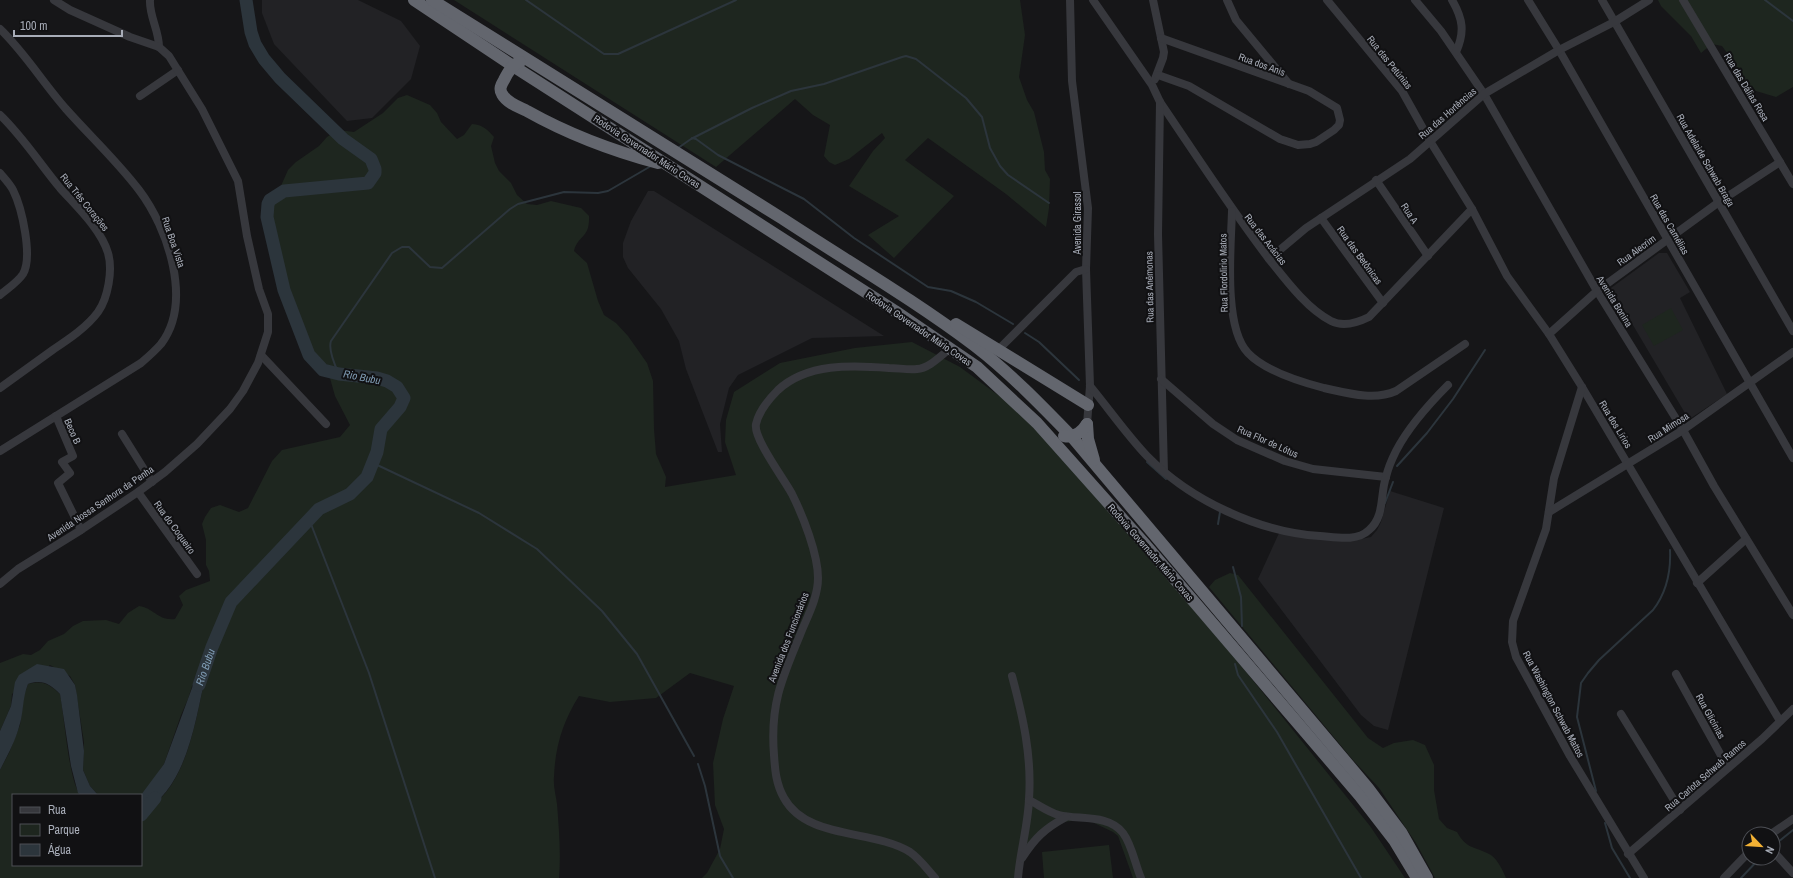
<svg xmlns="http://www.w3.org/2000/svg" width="1793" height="878" font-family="'Archivo Narrow',sans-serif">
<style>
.built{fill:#222225}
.green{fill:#1e261f}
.water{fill:#2c353c}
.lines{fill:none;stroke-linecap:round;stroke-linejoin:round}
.stream{stroke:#2c353c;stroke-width:2}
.river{stroke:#2c353c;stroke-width:13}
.minor{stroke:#37383d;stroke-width:8}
.highway{stroke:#63666e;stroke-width:12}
.labels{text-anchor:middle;stroke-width:4;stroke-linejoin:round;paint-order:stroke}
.street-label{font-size:10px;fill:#a8adb8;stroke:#111113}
.water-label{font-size:11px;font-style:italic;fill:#7f9bb3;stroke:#111113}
</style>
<rect width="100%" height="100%" fill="#161618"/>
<g class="built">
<polygon points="262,0 358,0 401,21 420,46 411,79 372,118 347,121 274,44 262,13"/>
<polygon points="648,191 654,191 884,336 812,338 738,375 729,388 720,424 722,452 718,452 686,369 679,341 661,309 628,268 623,257 623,243 631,221"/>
<polygon points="1659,253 1667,253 1690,292 1680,298 1727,394 1691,418 1685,413 1611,288"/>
<polygon points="1390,491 1444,508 1388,730 1374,726 1361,715 1258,579 1280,531 1341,541 1361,539 1371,537 1377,530 1381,522"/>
</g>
<g class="green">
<polygon points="454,0 1020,0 1025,35 1019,77 1027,100 1034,112 1044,152 1045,170 1050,179 1049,208 1046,227 1006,194 928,138 905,160 954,196 894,258 868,235 899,216 849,186 873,151 885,138 882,133 849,159 835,165 829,162 824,156 830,125 813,115 795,99 716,167"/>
<polygon points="1658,0 1793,0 1793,87 1776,97 1756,91 1741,81 1730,57 1722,46 1712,44 1701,53 1691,36 1661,6"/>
<path d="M407 95 430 105 437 113 441 122 457 139 464 135 472 124C483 125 487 129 494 137L491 146 495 163 499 171 511 183 517 195 527 204 537 205 551 201 581 208 589 216C590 239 578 235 574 251L587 263 598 301 604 315 616 323 628 336 647 363 653 381 654 429 656 454 666 477 665 487 736 475 725 442 726 420 734 392 780 363 855 348 912 342 960 367 1006 401 1050 444 1184 598 1247 673 1370 826 1405 878H1133L1118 836 1113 832 1092 822 1078 820 1065 822 1044 832 1023 863 1020 878H702L707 873 720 849 724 829 715 805 713 763 723 719 734 686 690 673 656 698 610 702 579 696C563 721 555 747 554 777 553 786 556 796 557 804 559 829 561 853 559 878H0V770L9 753 20 725 24 695 28 684C43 680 49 684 60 694 64 712 69 786 81 795H13V865H141V813C188 789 195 720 206 674L195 677 188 699 181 715 164 764 144 793 141 795H98L90 786 83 770 84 742 75 685 70 676 50 665 12 694 11 706 0 731V663L23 654 31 655 40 650 48 641 64 634 73 626 83 621 106 620 119 624 128 613 139 606C154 608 158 621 175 619L183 605 179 596 186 590 210 581 209 571 206 565V540L202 524 205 517 211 508 220 505 239 512 248 508 272 461 282 450 340 437 350 425 335 396 328 371 314 358 306 355 302 340 297 331 275 273 268 239V215L288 170 296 162 319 146 327 137 338 130 354 132 383 113 398 98Z"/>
<polygon points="1671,308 1683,330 1654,346 1642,325"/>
<path d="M1230 573 1238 575 1368 738 1383 748 1394 743 1413 740 1425 745 1434 765V790L1439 819 1447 828 1457 832C1466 848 1472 846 1487 853 1497 857 1502 869 1506 878H1435L1416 843 1379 788 1353 760 1209 587 1215 580Z"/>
<polygon points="1109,845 1113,878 1044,878 1042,852"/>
</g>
<g class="water">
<path d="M37 664 64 669 75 685 77 695 84 751 83 770 90 786 98 795H81L78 793 71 766 60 694C50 684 42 679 28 684 22 699 24 712 19 727 15 742 7 756 0 770V731L11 706 15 682 19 675Z"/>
<path d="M204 668 206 674C195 720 188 788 141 813V795L164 764 199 669Z"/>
</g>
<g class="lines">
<g class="stream">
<polyline points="526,0 604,54 618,54 736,0"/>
<polyline points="1765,0 1793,21"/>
<polyline points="692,138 696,139 718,155 804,199 854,238 928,287 951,291 976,302 1013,324"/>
<polyline points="678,148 691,139 752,108 791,91 824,84 902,57 906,56 916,59 966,98 982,117 990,148 1000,166 1008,175 1049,203"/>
<polyline points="1025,333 1039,342 1079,380"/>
<path d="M339 374C335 366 328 349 331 341L392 253 402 247H409L430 267 442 268 510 209 518 204 564 192 598 193 608 191 651 166"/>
<polyline points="1147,462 1166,479"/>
<polyline points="373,463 479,513 537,549 602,611 637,654 694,756"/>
<polyline points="1397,466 1427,433 1453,399 1485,350"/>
<polyline points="1385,503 1393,482"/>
<polyline points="309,519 369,673 435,878"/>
<polyline points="1218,524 1220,512"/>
<polyline points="1233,567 1241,597 1242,626"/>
<polyline points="1235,664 1238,675 1277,732 1361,878"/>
<polyline points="698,764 705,786 720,856 733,878"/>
<path d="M1596 791 1577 717 1581 683 1588 673 1599 660 1653 610C1666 593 1671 572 1670 550"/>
<polyline points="1605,823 1612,848 1630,878"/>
<polyline points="1773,846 1793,830"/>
<polyline points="1741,878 1760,858"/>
</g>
<g class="river">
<path id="s1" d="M199 685 212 647 231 602 319 509 350 494 367 477 377 452 381 429 400 407 404 398 397 387 387 381 377 378 339 374 323 370 309 355 284 290 267 217 268 204 270 200 284 191 368 183 375 173V169L371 159 343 139 280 78 264 59 255 44 251 32 246 0"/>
<polyline points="141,815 155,798"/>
</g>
<g class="minor">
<path d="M150 0C149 16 159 30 159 47"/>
<polyline points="1070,0 1072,81 1088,208 1086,269 1090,386 1087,424"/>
<path d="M1093 0 1152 85 1160 102C1196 155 1230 208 1269 259 1285 279 1307 309 1331 321 1343 327 1357 323 1369 317L1472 209"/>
<polyline points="1153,0 1164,52 1163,58 1155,79"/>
<polyline points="1227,0 1236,20 1289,84"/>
<polyline points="1327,0 1402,91 1430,141 1472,209 1507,276 1549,334 1582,387 1780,721"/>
<polyline points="1415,0 1441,31 1484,94 1597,291 1683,430 1714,486 1793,615"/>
<path d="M1452 0C1463 19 1465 32 1456 52"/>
<polyline points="1528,0 1559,50 1793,458"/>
<polyline points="1602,0 1793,331"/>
<polyline points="1683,0 1793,184"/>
<path d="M0 29C25 53 43 83 66 109 90 136 117 161 139 190 168 228 193 302 161 344 155 351 148 357 141 363L0 451"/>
<polyline points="1158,75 1189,86 1280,139 1298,145 1310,144 1316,142 1334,130 1339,125 1340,120 1337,108 1309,91 1161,38"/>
<polyline points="140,96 178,70"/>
<polyline points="1160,102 1158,234 1164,472"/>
<path d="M0 115C23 137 40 164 60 188 76 206 101 229 108 253 113 270 108 298 98 312 87 327 69 339 54 349 36 362 18 375 0 388"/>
<path d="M0 173C5 179 10 184 13 190 22 208 33 257 23 274 18 282 7 289 0 295"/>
<polyline points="1376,180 1428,256"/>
<path d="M1232 211C1231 246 1223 327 1248 353 1265 371 1301 382 1324 388 1347 393 1374 401 1396 391L1465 344"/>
<polyline points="1321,218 1383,303"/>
<polyline points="1269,259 1306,228 1410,159 1484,94 1559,50 1614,22 1649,0"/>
<polyline points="1549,334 1597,291 1719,202 1780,162"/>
<polyline points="999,349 1076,272 1086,269"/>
<polyline points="261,355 326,424"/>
<polyline points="1161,379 1213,424 1237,440 1285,461 1313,469 1386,477"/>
<path d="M1090 386C1109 409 1127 435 1147 456 1190 500 1258 532 1320 536 1335 537 1357 542 1369 530 1385 517 1380 494 1386 477 1388 468 1392 459 1396 451 1409 426 1428 405 1448 385"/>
<polyline points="1582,387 1554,478 1546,529 1513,621 1512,642 1516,657 1570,756 1644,878"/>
<polyline points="56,416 73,456 62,462 70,473 58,483 81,530"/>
<polyline points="122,434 152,482"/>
<polyline points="138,492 197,574"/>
<polyline points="1549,512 1683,430 1793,352"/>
<polyline points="1697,583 1746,539"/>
<polyline points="0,584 18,569 81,530 138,492 165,472 197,444 230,409 243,391 258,363 268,332 268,314 259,289 247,236 238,181 202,109 169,56 159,47 130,37 70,10 54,0"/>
<polyline points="1676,674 1728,768"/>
<path d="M1012 676C1023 717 1032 756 1029 799 1028 826 1020 852 1018 878"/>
<polyline points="1621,714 1680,810"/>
<path d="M1029 800C1039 805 1048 812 1059 815 1079 820 1109 814 1123 833 1132 845 1135 864 1141 878"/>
<polyline points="1771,834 1793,819"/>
<polyline points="1773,851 1793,873"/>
<polyline points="1628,854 1762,739 1793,709"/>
<path d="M1022 858C1035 838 1044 829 1066 817"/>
<path d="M935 878C927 869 920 859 910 852 873 829 807 840 784 798 776 784 775 770 774 755 770 706 781 680 800 635 807 617 818 598 818 578 818 554 803 516 792 494 784 479 753 438 756 424 759 411 769 399 778 390 807 363 852 365 889 368 898 368 908 370 917 369 930 368 941 355 951 348"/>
<polyline points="1724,878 1749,852"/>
</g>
<g class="highway">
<polyline points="414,0 513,66 895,311 977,367 1037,423 1143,542 1360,796 1394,840 1417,878"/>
<path d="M432 0C548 73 666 145 783 219 847 261 914 300 975 346 1010 373 1041 405 1072 437L1368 788 1401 832 1427 878"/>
<path d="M520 62C512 64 507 74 504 80 501 85 499 89 502 94 507 103 519 107 527 111 568 134 613 151 658 163"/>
<polyline points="956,324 1088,405"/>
<polyline points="1087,424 1088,439 1094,460"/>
<path d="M1064 436C1074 438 1082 432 1087 424"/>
</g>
</g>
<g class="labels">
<g class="street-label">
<text transform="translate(1390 62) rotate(51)" y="4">Rua das Petúnias</text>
<text transform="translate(1262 64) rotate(20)" y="4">Rua dos Anis</text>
<text transform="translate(1747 87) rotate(59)" y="4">Rua das Dálias Rosa</text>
<text transform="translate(1447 113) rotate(-41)" y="4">Rua das Hortências</text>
<text transform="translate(647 151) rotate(33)" y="4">Rodovia Governador Mário Covas</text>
<text transform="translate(1706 160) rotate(60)" y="4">Rua Adelaide Schwab Braga</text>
<text transform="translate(85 202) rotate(51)" y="4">Rua Três Corações</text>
<text transform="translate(1410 213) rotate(56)" y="4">Rua A</text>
<text transform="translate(1077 223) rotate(-90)" y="4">Avenida Girassol</text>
<text transform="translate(1670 224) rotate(60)" y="4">Rua das Camélias</text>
<text transform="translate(1266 239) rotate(52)" y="4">Rua das Acácias</text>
<text transform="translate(174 242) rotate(71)" y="4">Rua Boa Vista</text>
<text transform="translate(1636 250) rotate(-36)" y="4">Rua Alecrim</text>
<text transform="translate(1360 255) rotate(54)" y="4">Rua das Betônicas</text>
<text transform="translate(1223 273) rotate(-91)" y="4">Rua Flordolirio Matos</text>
<text transform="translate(1149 287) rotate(-91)" y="4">Rua das Anêmonas</text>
<text transform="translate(1615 301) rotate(58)" y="4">Avenida Bonina</text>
<text transform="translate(919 328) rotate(34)" y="4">Rodovia Governador Mário Covas</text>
<text transform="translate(1616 424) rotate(59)" y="4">Rua dos Lírios</text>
<text transform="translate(1668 427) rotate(-33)" y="4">Rua Mimosa</text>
<text transform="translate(73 431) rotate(66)" y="4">Beco B</text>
<text transform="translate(1268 441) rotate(24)" y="4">Rua Flor de Lótus</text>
<text transform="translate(100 503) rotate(-34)" y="4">Avenida Nossa Senhora da Penha</text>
<text transform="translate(175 527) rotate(54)" y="4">Rua do Coqueiro</text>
<text transform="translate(1151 552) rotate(49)" y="4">Rodovia Governador Mário Covas</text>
<text transform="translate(788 637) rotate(-69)" y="4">Avenida dos Funcionários</text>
<text transform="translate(1554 704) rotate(62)" y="4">Rua Washington Schwab Mattos</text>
<text transform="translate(1711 716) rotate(61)" y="4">Rua Glicínias</text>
<text transform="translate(1705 775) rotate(-41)" y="4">Rua Carlota Schwab Ramos</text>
</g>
<g class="water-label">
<text transform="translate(362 377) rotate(11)" y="4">Rio Bubu</text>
<text dy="4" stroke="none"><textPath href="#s1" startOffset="19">Rio Bubu</textPath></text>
</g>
</g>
<rect x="12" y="794" width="130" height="72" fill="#111113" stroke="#4d4f55"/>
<rect x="20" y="807" width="20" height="6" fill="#37383d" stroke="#4d4f55"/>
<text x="48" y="814" font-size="12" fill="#a8adb8">Rua</text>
<rect x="20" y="824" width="20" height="12" fill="#1e261f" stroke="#4d4f55"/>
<text x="48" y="834" font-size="12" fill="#a8adb8">Parque</text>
<rect x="20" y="844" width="20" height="12" fill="#2c353c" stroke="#4d4f55"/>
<text x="48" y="854" font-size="12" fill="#a8adb8">Água</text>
<g transform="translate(1761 846) rotate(115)"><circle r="19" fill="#111113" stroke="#4d4f55"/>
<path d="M0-3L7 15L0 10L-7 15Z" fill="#f2b134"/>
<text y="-6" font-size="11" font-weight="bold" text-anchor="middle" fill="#a8adb8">N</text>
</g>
<path d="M14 30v6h108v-6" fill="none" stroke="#a8adb8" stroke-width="2"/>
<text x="20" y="30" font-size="12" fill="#a8adb8" stroke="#111113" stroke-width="3" paint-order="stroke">100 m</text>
</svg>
